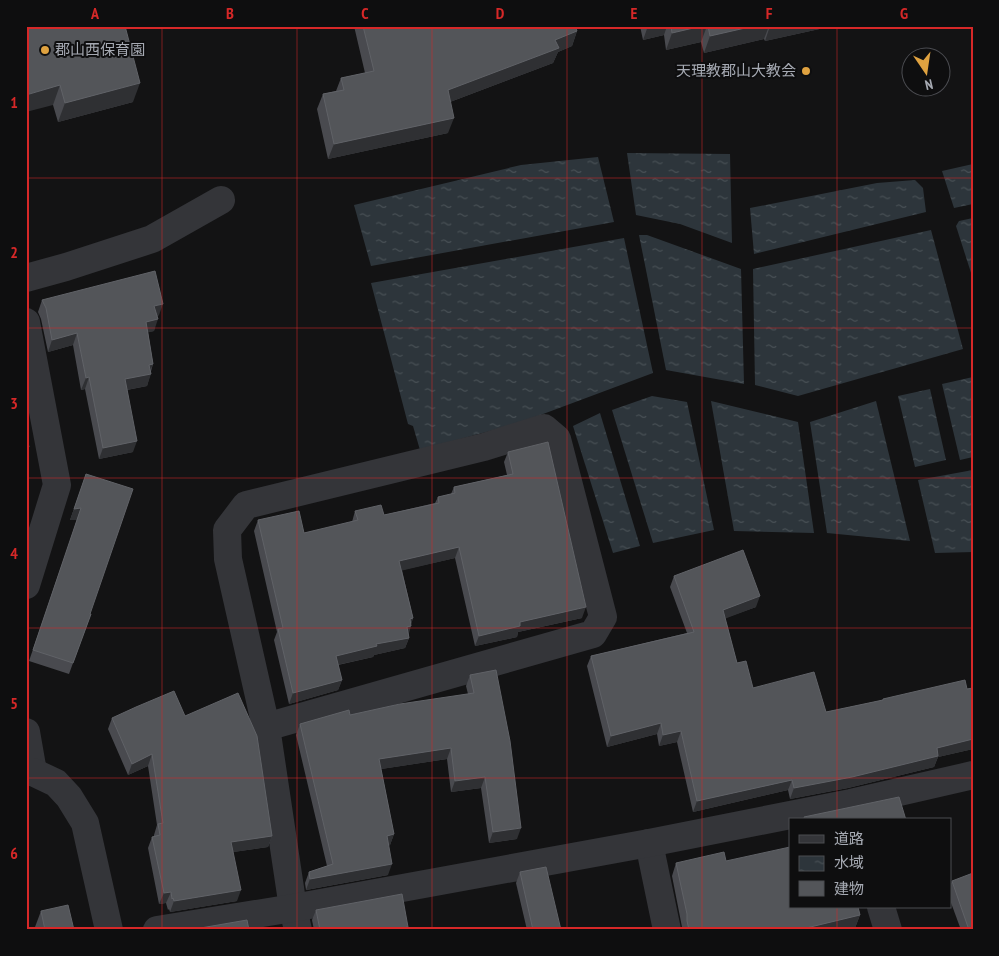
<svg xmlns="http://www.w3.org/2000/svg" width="999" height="956" font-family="'PT Sans Narrow','Noto Sans JP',sans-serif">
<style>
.water{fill:url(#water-ripples)}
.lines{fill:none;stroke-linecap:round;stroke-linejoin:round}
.minor{stroke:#343539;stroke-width:28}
.wall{fill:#494a4f}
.shaded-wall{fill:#2f3033}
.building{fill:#535559;stroke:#606267}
.grid{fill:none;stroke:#d62828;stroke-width:1;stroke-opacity:0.55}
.poi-dot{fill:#dfa240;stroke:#0e0e0f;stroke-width:2}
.labels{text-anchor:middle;stroke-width:4;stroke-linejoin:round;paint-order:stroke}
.poi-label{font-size:15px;fill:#a6aab3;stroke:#0e0e0f;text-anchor:start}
.neatline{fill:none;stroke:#d62828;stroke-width:2}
.grid-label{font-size:16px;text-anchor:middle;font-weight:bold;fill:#d62828}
</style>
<defs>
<pattern id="water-ripples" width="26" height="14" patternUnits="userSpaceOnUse" patternTransform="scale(1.25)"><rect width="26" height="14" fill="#2d353b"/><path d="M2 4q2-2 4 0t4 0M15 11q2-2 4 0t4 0" fill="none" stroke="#485055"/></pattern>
</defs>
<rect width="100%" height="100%" fill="#131314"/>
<g class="water">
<polygon points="627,153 730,154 732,243 680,224 636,215"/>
<polygon points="598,157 614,222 371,266 354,205 521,165"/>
<polygon points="973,164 973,204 954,208 942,171"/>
<polygon points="915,180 923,188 926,212 754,254 750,208 877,183"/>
<polygon points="973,218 973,279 956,226 959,221"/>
<polygon points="931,230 963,349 798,396 755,385 753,269"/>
<polygon points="639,235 647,235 741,269 744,384 666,370"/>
<polygon points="624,238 653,373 519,423 420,450 413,426 408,424 371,283"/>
<polygon points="973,377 973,457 960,460 942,384"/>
<polygon points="930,389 946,460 915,467 898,396"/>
<polygon points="652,396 687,402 714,530 653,543 612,410"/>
<polygon points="711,401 798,422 814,533 734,531"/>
<polygon points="876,401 910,541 827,533 810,422"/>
<polygon points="600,413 640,546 613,553 573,426"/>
<polygon points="973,470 973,552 935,553 918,480"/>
</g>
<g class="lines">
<g class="minor">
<polyline points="26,278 66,267 152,239 221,200"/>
<polyline points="26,322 57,485 26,585"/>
<polyline points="266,727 593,634 603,617 557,439 544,428 484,447 246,505 227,530 228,559 266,727 293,908 298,930"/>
<polyline points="26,732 33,772"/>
<polyline points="26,772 33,772 56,783 69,797 85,823 109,930"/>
<polyline points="649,843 667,930"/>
<polyline points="881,907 888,930"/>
<polyline points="157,930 293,908 649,843 851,803 973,775"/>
</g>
</g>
<g class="wall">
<polygon points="26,26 133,102 58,122 53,105"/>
<polygon points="354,26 575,26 577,31 572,46 558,52 553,63 450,102 448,133 328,159 317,109 323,94 336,91 341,78 365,73"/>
<polygon points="640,26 833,26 765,41 764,39 704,53 701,42 666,50 664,35 643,40"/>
<polygon points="42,300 159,315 157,316 154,331 148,332 153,364 147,386 127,390 133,452 99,459 85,389 81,390 73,345 48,352 41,319 38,312"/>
<polygon points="508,452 582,618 518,632 517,637 475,646 455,558 402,570 413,618 408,634 409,638 405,648 374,655 373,657 338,665 342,680 338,690 289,704 274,640 277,632 254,531 258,520 304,533 352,522 355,511 384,515 435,503 438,497 451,494 454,487 507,475 504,462"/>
<polygon points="86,474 90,614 91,614 69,674 29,661 77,520 70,520"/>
<polygon points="674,576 756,607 725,618 737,663 753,688 826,712 883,700 883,699 967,689 973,688 973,749 938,757 934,767 848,788 790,799 788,790 693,812 677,742 659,746 657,734 607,747 587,666 591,656 687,633 670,587"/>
<polygon points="470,675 517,839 489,843 481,788 451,792 447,759 381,769 394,834 390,845 388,846 388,875 306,890 305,883 309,872 327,866 296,735 300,724 468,694 466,686"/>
<polygon points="185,716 272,836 268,847 233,852 237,901 170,912 169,909 168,910 166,903 159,904 148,848 152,837 154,837 154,835 157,825 148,766 128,775 108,729 112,718"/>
<polygon points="726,861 860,915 855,928 847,930 682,930 682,927 672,876 676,863"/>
<polygon points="520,872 561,930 527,930 516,883"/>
<polygon points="952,881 973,930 961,930 950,900 950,885"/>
<polygon points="316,910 407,930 314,930 312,920"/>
<polygon points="41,911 74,930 35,930 35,927"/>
</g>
<g class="shaded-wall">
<polygon points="648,26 667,26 664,35 643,40"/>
<polygon points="702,26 707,26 701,42 666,50 672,33"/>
<polygon points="754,26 769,26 764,39 704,53 710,36"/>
<polygon points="770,26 833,26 765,41"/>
<polygon points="577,31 572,46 558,52 553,63 442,105 448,90 555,40"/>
<polygon points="140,83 133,102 58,122 65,103"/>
<polygon points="60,85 53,105 26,112 26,95"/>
<polygon points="454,118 448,133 328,159 334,144"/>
<polygon points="163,304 159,315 150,318 154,306"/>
<polygon points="158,319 154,331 142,334 146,322"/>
<polygon points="77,333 73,345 48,352 52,340"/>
<polygon points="153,364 149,374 151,374 147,386 121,391 125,379 149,365"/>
<polygon points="89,377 85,389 81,390 86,378"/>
<polygon points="137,441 133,452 99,459 103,448"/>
<polygon points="29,447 26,455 26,448"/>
<polygon points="81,508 77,520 70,520 74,509"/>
<polygon points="459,547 455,558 396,572 399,561"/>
<polygon points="760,596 756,607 719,621 723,610"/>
<polygon points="586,607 582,618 518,632 517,637 475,646 479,636 520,622"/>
<polygon points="413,618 410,626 411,626 408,637 403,638 410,619"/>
<polygon points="409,638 405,648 374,655 373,657 332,666 336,656 376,644"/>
<polygon points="342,680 338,690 289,704 293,693"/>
<polygon points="661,723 657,734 607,747 611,736"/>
<polygon points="681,731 677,742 659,746 663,735"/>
<polygon points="973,739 973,749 938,757 934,767 848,788 790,799 794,788 937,748"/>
<polygon points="451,748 447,759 375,770 379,759"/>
<polygon points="152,754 148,766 128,775 132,764"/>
<polygon points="485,777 481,788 451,792 455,781"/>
<polygon points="792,780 788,790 693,812 697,801"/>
<polygon points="521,828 517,839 489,843 493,832"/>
<polygon points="394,834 390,845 383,847 387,836"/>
<polygon points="272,836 268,847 227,853 231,842"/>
<polygon points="392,864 388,875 306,890 310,879"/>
<polygon points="241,890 237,901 170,912 174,901"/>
<polygon points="171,892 166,903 159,904 164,893"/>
<polygon points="860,915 855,928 847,930 798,930"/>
</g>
<g class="building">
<polygon points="26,26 125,26 140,83 65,103 60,85 26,95"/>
<polygon points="363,26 575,26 577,31 555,40 559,48 448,90 454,118 334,144 323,94 344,90 341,78 374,71"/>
<polygon points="671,26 702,26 672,33"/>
<polygon points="708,26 754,26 710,36"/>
<polygon points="155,271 163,304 154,306 158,319 146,322 153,364 149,365 151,374 125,379 137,441 103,448 89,377 86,378 77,333 52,340 46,308 42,300"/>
<polygon points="26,435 29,447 26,448"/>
<polygon points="548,442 586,607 520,622 520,626 479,636 459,547 399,561 413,618 410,619 411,626 407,627 409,638 376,644 377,646 336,656 342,680 293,693 278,629 283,628 258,520 299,511 304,533 358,520 355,511 381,505 384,515 439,503 438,497 455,493 454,487 513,474 508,452"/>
<polygon points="86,474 133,489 90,614 91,614 73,663 33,650 81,508 74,509"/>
<polygon points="743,550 760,596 723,610 737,663 746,661 753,688 814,672 826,712 883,700 883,699 965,680 967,689 973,688 973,739 937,748 938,756 852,777 794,788 792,780 697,801 681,731 663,735 661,723 611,736 591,656 694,632 674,576"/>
<polygon points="496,670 510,741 521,828 493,832 485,777 455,781 451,748 379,759 394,834 387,836 392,864 310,879 309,872 333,864 300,724 349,710 350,715 400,704 474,693 470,675"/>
<polygon points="174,691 185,716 238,693 257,736 272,836 231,842 241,890 174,901 173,898 172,899 171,892 164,893 152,837 160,835 158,824 163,823 152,754 132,764 112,718 136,707"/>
<polygon points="899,797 906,820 805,820 804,817"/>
<polygon points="790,847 790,907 858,907 860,915 798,930 689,930 687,921 687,914 676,863 724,852 726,861"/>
<polygon points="546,867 561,930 533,930 520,872"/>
<polygon points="973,873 973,930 969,930 952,881"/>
<polygon points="402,894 408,927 406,927 406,930 320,930 316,910"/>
<polygon points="68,905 74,930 45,930 41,911"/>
<polygon points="247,920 249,930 189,930"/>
</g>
<path class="grid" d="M162 26V930M297 26V930M432 26V930M567 26V930M702 26V930M837 26V820M26 178H973M26 328H973M26 478H973M26 628H973M26 778H973M837 907V930"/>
<g class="poi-dot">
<circle cx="45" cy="50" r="5"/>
<circle cx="806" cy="71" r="5"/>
</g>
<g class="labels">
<g class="poi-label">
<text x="55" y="55">郡山西保育園</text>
<text x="796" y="76" text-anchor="end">天理教郡山大教会</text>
</g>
</g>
<rect width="999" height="956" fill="none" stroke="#0e0e0f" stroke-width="55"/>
<rect x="789" y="818" width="162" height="90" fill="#0e0e0f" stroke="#4b4c51"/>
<rect x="799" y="835" width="25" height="8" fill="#343539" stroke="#4b4c51"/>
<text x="834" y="844" font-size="15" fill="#a6aab3">道路</text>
<rect x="799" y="856" width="25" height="15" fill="url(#water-ripples)" stroke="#4b4c51"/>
<text x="834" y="868" font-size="15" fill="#a6aab3">水域</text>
<rect x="799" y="881" width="25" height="15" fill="#535559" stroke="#4b4c51"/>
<text x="834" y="894" font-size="15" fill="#a6aab3">建物</text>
<g transform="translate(926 72) rotate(167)"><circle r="24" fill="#0e0e0f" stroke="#4b4c51"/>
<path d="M0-4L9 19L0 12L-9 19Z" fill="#dfa240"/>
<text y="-8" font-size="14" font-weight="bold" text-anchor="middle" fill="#a6aab3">N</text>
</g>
<rect x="28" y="28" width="944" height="900" class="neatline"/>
<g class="grid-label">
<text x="95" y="19">A</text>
<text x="230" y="19">B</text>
<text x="365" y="19">C</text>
<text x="500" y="19">D</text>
<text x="634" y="19">E</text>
<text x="769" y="19">F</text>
<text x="904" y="19">G</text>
<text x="14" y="108">1</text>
<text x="14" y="258">2</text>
<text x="14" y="409">3</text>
<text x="14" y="559">4</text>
<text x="14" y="709">5</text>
<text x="14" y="859">6</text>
</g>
</svg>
